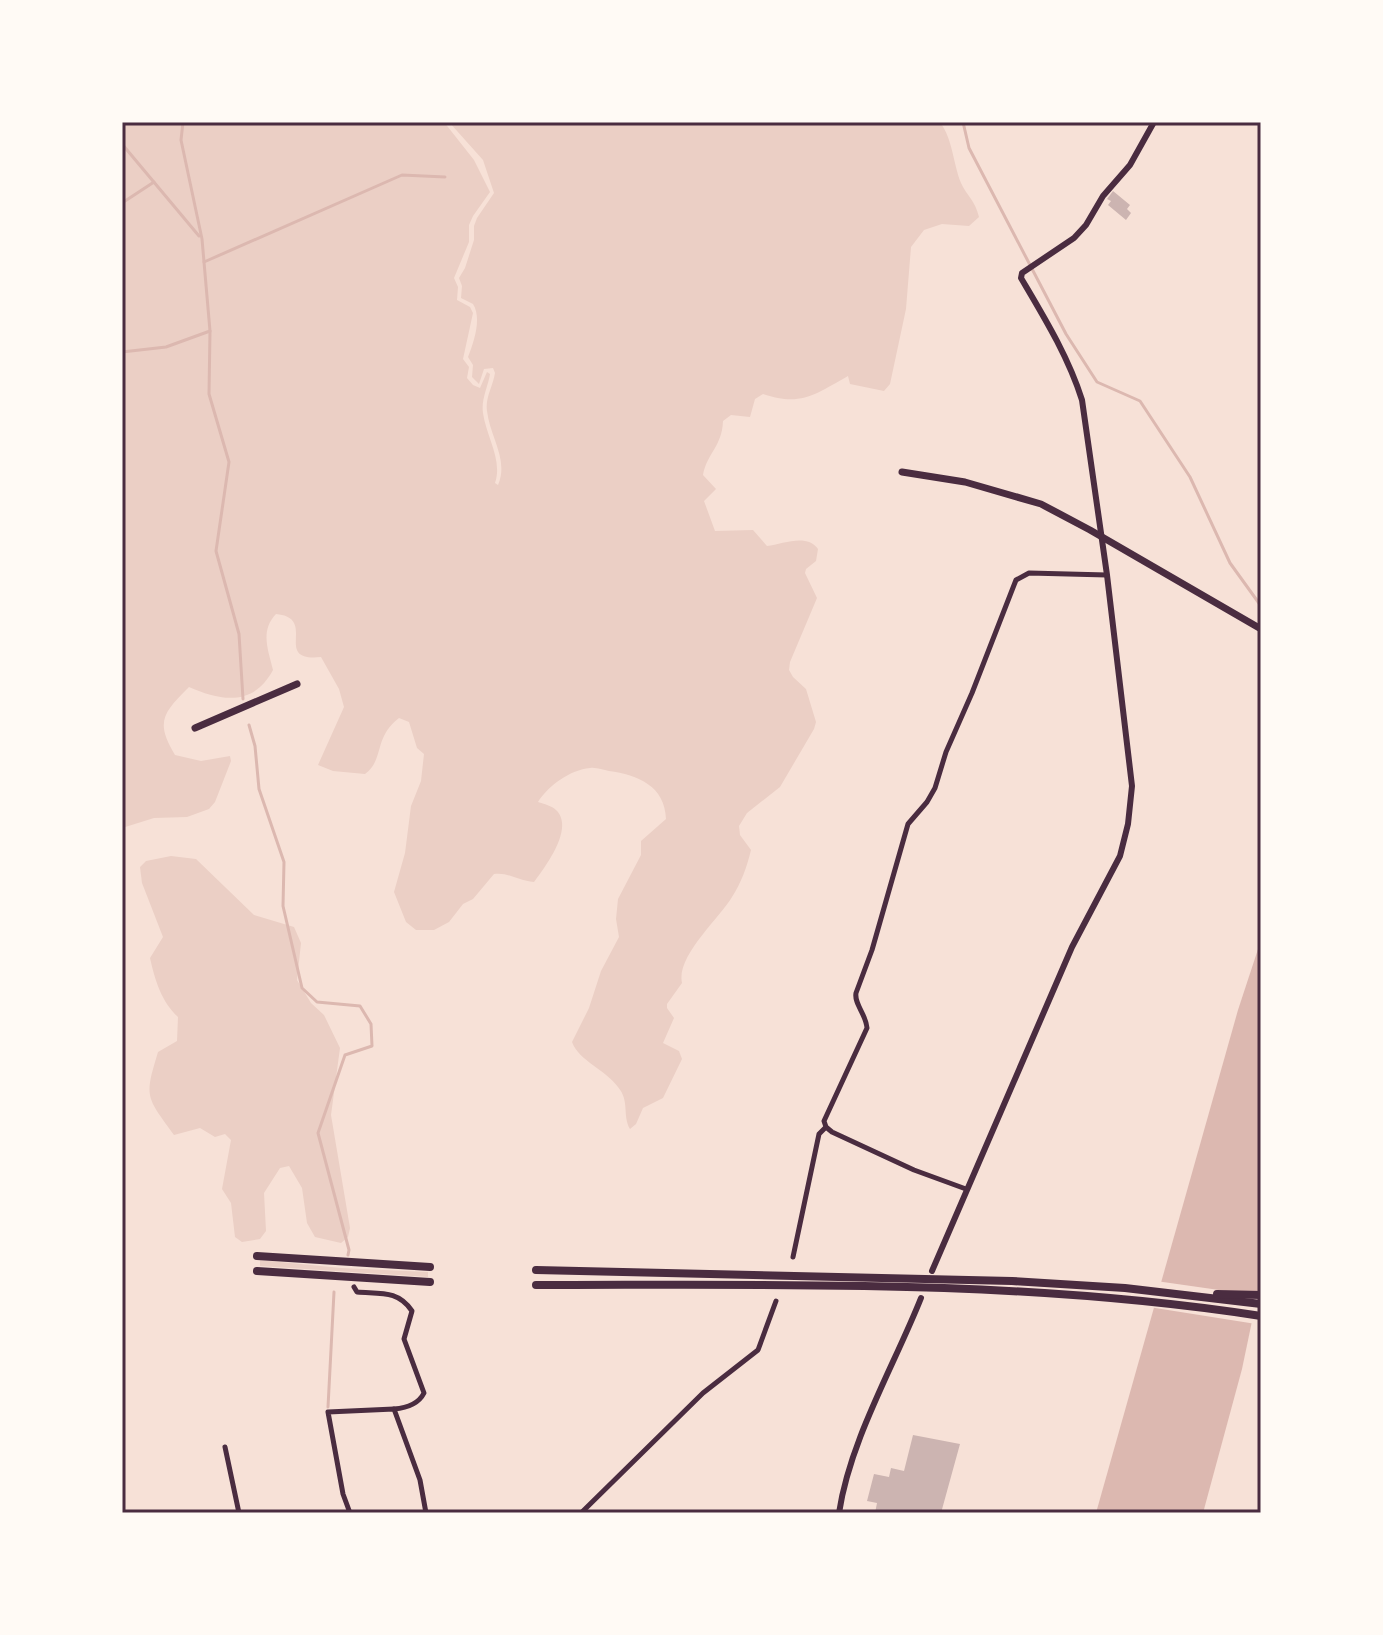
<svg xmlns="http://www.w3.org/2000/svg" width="1383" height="1635" font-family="Literata,serif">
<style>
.green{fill:#ebcfc5}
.water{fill:#dcb8b0}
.pier{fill:#f7e1d7}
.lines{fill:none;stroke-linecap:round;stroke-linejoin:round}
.stream{stroke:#dcb8b0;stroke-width:3}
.building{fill:#ccb4b1}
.minor{stroke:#4a2c40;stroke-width:5}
.tertiary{stroke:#4a2c40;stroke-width:6}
.primary{stroke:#4a2c40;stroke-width:7}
.motorway{stroke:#4a2c40;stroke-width:8}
.neatline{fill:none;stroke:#4a2c40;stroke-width:3}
</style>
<rect width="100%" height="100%" fill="#f7e1d7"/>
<g class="green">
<path d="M122 122H444L474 160 490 192 473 216 469 225V242L454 278 458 287 457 300 470 307 473 313 463 359 469 367 467 378 473 385 480 388 487 372 490 374C488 387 481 399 483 413 486 436 503 460 495 483L498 485C509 460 490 437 487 411 485 398 493 386 495 373L493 368 484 369 479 384 472 377 473 365 468 357C474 342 482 318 473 304L461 298 462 286 459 278 465 268 474 240V226L477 218 494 193 483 160 449 122H940C953 140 953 163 961 183 967 196 975 200 979 217L969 226 942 224 924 230 911 247 906 309 890 384 884 391 850 384 848 376C816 394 801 407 763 394L755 399 750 417 731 415 723 421C722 447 707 453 703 475L716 489 704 501 715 531 753 530 767 546C783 544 807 533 818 549L816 561 806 569 805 573 817 598 790 662 789 670 793 677 806 689 816 722 814 729 780 787 747 813 739 826 740 835 751 850C747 867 741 883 732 897 719 919 676 956 682 983L667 1004V1008L674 1018 663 1043 679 1051 682 1059 663 1098 643 1108 636 1124 630 1129C622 1115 630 1101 618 1087 606 1070 579 1061 572 1042L589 1008 601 971 619 937 616 919 618 899 641 855V841L666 819C665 786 638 775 609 771 603 770 596 767 590 768 570 770 549 785 538 802 544 804 552 806 556 810 575 828 545 867 534 882 518 881 509 872 494 874L473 899 463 904 449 922 434 930H416L406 922 394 892 405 853 411 806 421 781 424 754 417 748 409 722 399 718C373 738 385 759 365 774L333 771 318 765 344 707 339 689 321 657C271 662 319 618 276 614 260 631 268 649 273 670 253 707 221 701 189 687 163 713 155 722 175 755L201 761 230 756 231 761 215 802 209 809 187 817 154 818 122 828Z"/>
<path d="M171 856 196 859 254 915 294 927 301 943 297 980 311 1003 324 1015 340 1048 331 1115 350 1228 348 1237 341 1243 315 1237 307 1223 302 1188 289 1166 280 1168 264 1193 266 1231 260 1239 242 1242 235 1237 231 1203 222 1189 231 1140 225 1134 215 1137 200 1128 174 1135C146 1096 144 1098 158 1052L177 1041 178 1017C161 1001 155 980 150 958L163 937 142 883 140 867 146 861Z"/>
<polygon points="260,1260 341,1268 428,1272 428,1277 260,1266"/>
</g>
<polygon class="water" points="1261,940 1261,1278 1242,1369 1203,1513 1096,1513 1238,1010"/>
<polygon class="pier" points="1156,1281 1261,1296 1256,1324 1149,1307"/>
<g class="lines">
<g class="stream">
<polyline points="183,122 181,140 202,239 210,331 209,394 229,462 216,551 239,634 243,699"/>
<polyline points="963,122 969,148 1066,334 1097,382 1140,401 1190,477 1230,563 1261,606"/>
<polyline points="122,144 199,236"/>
<polyline points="122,203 154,182"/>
<polyline points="204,262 402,175 445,177"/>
<polyline points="122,352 166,347 210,331"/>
<polyline points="249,725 255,746 259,789 284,862 283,906 302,988 317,1002 360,1006 371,1024 372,1046 345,1055 318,1133 349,1250 348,1255"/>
<polyline points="328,1407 334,1292"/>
</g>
</g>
<g class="building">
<polygon points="1113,191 1130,205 1127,209 1131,213 1126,220 1108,205 1111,201 1107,199"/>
<polygon points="913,1435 960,1444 941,1513 875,1513 877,1503 867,1501 874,1474 889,1477 891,1468 904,1471"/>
</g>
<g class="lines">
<g class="minor">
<path d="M966 1189 914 1170 832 1132 826 1127 824 1121 867 1028C866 1014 854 1004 856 993L872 950 908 824 927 802 935 788 946 752 972 693 1016 580 1029 573 1107 575"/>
<polyline points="793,1257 819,1134 826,1127"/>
<path d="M354 1287 357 1292C380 1294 398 1290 412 1311L404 1339 424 1393C418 1405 406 1408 394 1409"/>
<polyline points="225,1447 239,1513"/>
<polyline points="350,1513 343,1494 328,1412 394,1409 420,1480 426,1513"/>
<polyline points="581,1513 703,1393 758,1350 776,1301"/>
</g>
<g class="tertiary">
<path d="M932 1271 1072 947 1120 856 1128 824 1132 786 1107 575 1082 400C1068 356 1044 317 1021 278L1022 273 1074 238 1086 225 1103 196 1130 165 1154 122"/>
<path d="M839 1513C850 1440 894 1366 921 1298"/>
</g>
<g class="primary">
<polyline points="902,472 965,482 1041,504 1090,530 1261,629"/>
<polyline points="195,728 297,684"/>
</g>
<g class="motorway">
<polyline points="257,1256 430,1267"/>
<polyline points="536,1270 1012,1281 1125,1288 1261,1304"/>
<polyline points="257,1271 430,1282"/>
<path d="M536 1285C777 1285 1023 1279 1261 1316"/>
<polyline points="1217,1294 1261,1295"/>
</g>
</g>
<rect width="1383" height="1635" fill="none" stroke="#fffaf5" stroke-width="248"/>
<rect x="124" y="124" width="1135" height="1387" class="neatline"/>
</svg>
